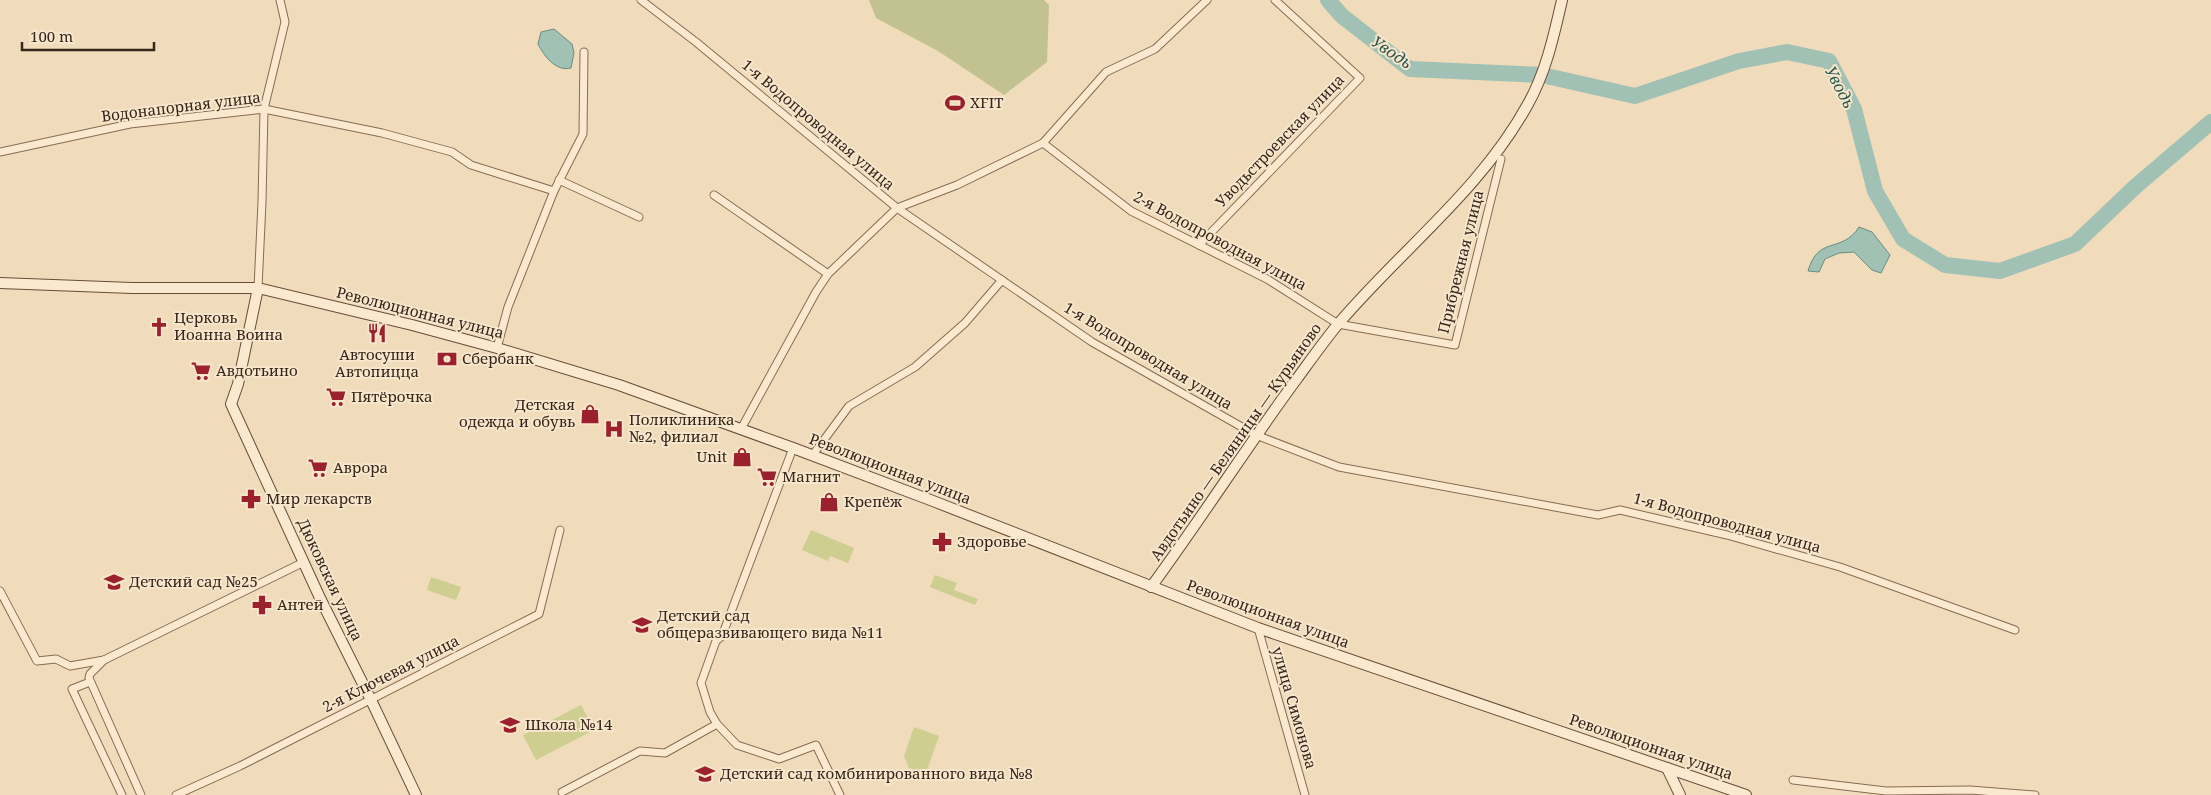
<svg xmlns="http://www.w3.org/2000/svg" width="2211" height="795" font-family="'Noto Serif',serif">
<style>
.green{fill:#cdce8f}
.cemetery{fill:#c1c28f}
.water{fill:#a0c1b4;stroke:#678e81}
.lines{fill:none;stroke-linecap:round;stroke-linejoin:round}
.river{stroke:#a0c1b4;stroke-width:16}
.street-casing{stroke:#886b54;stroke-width:9}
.secondary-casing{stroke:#694c38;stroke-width:12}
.street{stroke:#fbe9cf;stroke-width:7}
.secondary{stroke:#fbe9cf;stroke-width:10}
.labels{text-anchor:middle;stroke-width:4;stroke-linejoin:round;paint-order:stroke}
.poi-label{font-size:15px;fill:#36251a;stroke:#f7e6cb;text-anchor:start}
.street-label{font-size:15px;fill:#36251a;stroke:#f7e6cb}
.water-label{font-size:16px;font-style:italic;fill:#285750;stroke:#f7e6cb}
</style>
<rect width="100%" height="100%" fill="#f0dbbb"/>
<g class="green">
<polygon points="811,530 854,548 848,563 830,556 828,561 802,550"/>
<polygon points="935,575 957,583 954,590 978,599 975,605 930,587"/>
<polygon points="431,577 461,587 456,600 427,590"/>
<polygon points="581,705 594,730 536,760 523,735"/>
<polygon points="914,727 939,736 926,773 909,768 904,756"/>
</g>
<polygon class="cemetery" points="869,0 1044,0 1049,5 1047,62 1004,95 938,51 876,18"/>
<g class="water">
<path d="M554 29 572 44 574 53 571 68C556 72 544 56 538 44L541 32Z"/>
<path d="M1859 227 1872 232 1890 255 1881 273 1872 270 1854 252 1839 253 1825 259 1819 272 1808 271C1818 235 1842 254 1859 227Z"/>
</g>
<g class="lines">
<polyline class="river" points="1328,0 1342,16 1410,69 1542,75 1635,96 1739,61 1787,52 1829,61 1854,109 1875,191 1903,239 1945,265 2000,271 2075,244 2136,186 2211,122"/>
<defs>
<g id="street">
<polyline points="641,0 696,42 897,208 1092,342 1256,435 1339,467 1598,515 1620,510 1727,535 1840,567 2015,630"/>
<polyline points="1043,143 1131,211 1267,279 1338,324 1455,345 1501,159"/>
<polyline points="0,152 130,124 264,109 382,133 452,152 471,165 554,191"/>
<polyline points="559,180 639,217"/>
<polyline points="714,195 828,274"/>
<polyline points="1199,245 1360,78 1275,0"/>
<polyline points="258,288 262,202 264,109 285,22 280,0"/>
<polyline points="497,348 508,307 554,191 583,134 584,52"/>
<polyline points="741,429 816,292 828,274 897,208 957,185 1043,143 1106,72 1155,49 1207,0"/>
<polyline points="793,448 722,636 716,641 701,683 710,712 717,724 737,745 779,759 816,745 840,795"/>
<polyline points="812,456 849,406 915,367 965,323 1002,280"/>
<polyline points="0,591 37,661 56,659 70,666 104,660 304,562"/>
<polyline points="1258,628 1305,795"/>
<polyline points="104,660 90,674 89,678 141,795"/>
<polyline points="90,682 72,689 122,795"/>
<polyline points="1793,780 1886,791 1970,790 2035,795"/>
<polyline points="562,792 640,751 665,753 717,724"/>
<polyline points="176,795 240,766 539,614 560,530"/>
</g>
<g id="secondary">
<polyline points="0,283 132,288 258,288 412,325 497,348 619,385 793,448 933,501 1258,628 1746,795"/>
<polyline points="258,288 238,384 231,404 320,598 371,700 416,795"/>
<path d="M1151 587C1201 519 1246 448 1296 380 1310 361 1324 341 1339 323 1402 249 1481 190 1528 104 1546 72 1554 35 1562 0"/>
<polyline points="1667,768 1680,795"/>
</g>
</defs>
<use href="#street" class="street-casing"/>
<use href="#secondary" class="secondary-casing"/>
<use href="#street" class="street"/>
<use href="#secondary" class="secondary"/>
</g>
<defs>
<symbol id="stadium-bare" viewBox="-9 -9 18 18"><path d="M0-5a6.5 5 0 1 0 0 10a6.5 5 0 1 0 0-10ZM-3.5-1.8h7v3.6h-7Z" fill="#9a212d" stroke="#f7e6cb" stroke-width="2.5" paint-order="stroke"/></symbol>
<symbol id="church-bare" viewBox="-9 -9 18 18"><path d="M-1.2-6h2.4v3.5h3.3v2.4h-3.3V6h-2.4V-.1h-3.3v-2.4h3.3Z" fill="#9a212d" stroke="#f7e6cb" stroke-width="2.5" paint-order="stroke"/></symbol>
<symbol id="restaurant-bare" viewBox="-9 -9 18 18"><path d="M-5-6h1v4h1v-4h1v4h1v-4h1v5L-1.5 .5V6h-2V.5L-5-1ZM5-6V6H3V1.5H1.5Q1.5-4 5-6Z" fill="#9a212d" stroke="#f7e6cb" stroke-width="2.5" paint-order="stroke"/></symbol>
<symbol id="bank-bare" viewBox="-9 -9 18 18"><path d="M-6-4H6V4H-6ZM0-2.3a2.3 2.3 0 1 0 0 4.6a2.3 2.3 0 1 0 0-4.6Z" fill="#9a212d" stroke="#f7e6cb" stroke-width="2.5" paint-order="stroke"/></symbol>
<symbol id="supermarket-bare" viewBox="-9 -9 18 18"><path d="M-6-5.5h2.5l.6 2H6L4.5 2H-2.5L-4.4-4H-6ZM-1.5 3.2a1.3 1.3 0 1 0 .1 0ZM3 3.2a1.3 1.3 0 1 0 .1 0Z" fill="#9a212d" stroke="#f7e6cb" stroke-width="2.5" paint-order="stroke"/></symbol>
<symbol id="shop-bare" viewBox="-9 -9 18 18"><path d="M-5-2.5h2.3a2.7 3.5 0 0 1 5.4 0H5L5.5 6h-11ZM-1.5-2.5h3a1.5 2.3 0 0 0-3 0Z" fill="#9a212d" stroke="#f7e6cb" stroke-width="2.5" paint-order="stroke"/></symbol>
<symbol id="hospital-bare" viewBox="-9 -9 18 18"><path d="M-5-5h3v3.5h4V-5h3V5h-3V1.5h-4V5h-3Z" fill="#9a212d" stroke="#f7e6cb" stroke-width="2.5" paint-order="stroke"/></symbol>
<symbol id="pharmacy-bare" viewBox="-9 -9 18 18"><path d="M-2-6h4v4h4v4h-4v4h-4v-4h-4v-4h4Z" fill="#9a212d" stroke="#f7e6cb" stroke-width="2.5" paint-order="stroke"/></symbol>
<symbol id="school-bare" viewBox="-9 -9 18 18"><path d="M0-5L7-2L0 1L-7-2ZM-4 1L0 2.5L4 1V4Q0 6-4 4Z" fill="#9a212d" stroke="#f7e6cb" stroke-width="2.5" paint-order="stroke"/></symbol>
</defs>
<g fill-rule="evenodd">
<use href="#stadium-bare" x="941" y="89" width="28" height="28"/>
<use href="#church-bare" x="145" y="313" width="28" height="28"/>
<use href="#restaurant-bare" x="363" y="319" width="28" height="28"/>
<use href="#bank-bare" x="433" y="345" width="28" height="28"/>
<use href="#supermarket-bare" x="187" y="357" width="28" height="28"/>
<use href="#supermarket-bare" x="322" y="383" width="28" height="28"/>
<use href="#shop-bare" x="576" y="400" width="28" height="28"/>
<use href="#hospital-bare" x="600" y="415" width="28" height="28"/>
<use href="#shop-bare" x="728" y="443" width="28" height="28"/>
<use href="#supermarket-bare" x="304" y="454" width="28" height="28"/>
<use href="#supermarket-bare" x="753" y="463" width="28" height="28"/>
<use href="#pharmacy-bare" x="237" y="485" width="28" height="28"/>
<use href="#shop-bare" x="815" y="488" width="28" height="28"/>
<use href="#pharmacy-bare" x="928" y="528" width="28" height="28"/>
<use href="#school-bare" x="100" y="568" width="28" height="28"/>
<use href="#pharmacy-bare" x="248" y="591" width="28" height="28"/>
<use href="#school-bare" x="628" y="611" width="28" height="28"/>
<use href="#school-bare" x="496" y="711" width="28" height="28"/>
<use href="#school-bare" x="691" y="760" width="28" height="28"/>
</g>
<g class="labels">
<g class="poi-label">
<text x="970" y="108">XFIT</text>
<text x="174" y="323">Церковь<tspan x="174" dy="17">Иоанна Воина</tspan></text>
<text x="377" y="360" text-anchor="middle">Автосуши<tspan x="377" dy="17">Автопицца</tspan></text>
<text x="462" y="364">Сбербанк</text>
<text x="216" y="376">Авдотьино</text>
<text x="351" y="402">Пятёрочка</text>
<text x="575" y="410" text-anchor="end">Детская<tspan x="575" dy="17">одежда и обувь</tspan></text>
<text x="629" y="425">Поликлиника<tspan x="629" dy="17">№2, филиал</tspan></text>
<text x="727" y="462" text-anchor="end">Unit</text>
<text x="333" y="473">Аврора</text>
<text x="782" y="482">Магнит</text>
<text x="266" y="504">Мир лекарств</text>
<text x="844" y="507">Крепёж</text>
<text x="957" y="547">Здоровье</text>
<text x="129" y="587">Детский сад №25</text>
<text x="277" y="610">Антей</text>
<text x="657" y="621">Детский сад<tspan x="657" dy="17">общеразвивающего вида №11</tspan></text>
<text x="525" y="730">Школа №14</text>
<text x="720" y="779">Детский сад комбинированного вида №8</text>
</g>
<g class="street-label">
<text transform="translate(181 107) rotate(-7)" y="5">Водонапорная улица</text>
<text transform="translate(818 125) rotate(40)" y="5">1-я Водопроводная улица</text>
<text transform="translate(1280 141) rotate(-46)" y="5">Уводьстроевская улица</text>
<text transform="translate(1220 241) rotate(28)" y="5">2-я Водопроводная улица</text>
<text transform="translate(1461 262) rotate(-76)" y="5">Прибрежная улица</text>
<text transform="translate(420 313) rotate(14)" y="5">Революционная улица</text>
<text transform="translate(1148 356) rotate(31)" y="5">1-я Водопроводная улица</text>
<text transform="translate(1236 442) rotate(-55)" y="5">Авдотьино — Беляницы — Курьяново</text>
<text transform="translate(890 469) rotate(21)" y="5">Революционная улица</text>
<text transform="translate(1727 523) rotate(15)" y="5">1-я Водопроводная улица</text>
<text transform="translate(330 580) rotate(65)" y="5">Дюковская улица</text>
<text transform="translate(1268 614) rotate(20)" y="5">Революционная улица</text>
<text transform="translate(391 674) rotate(-27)" y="5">2-я Ключевая улица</text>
<text transform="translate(1294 708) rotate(74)" y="5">улица Симонова</text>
<text transform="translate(1651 747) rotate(19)" y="5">Революционная улица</text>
</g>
<g class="water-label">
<text transform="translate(1392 52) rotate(34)" y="6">Уводь</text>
<text transform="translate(1840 87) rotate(62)" y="6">Уводь</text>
</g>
</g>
<path d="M22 42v8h132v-8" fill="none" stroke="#36251a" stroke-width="2.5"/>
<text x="30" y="42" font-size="15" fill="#36251a" stroke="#f7e6cb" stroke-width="4" paint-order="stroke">100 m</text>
</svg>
